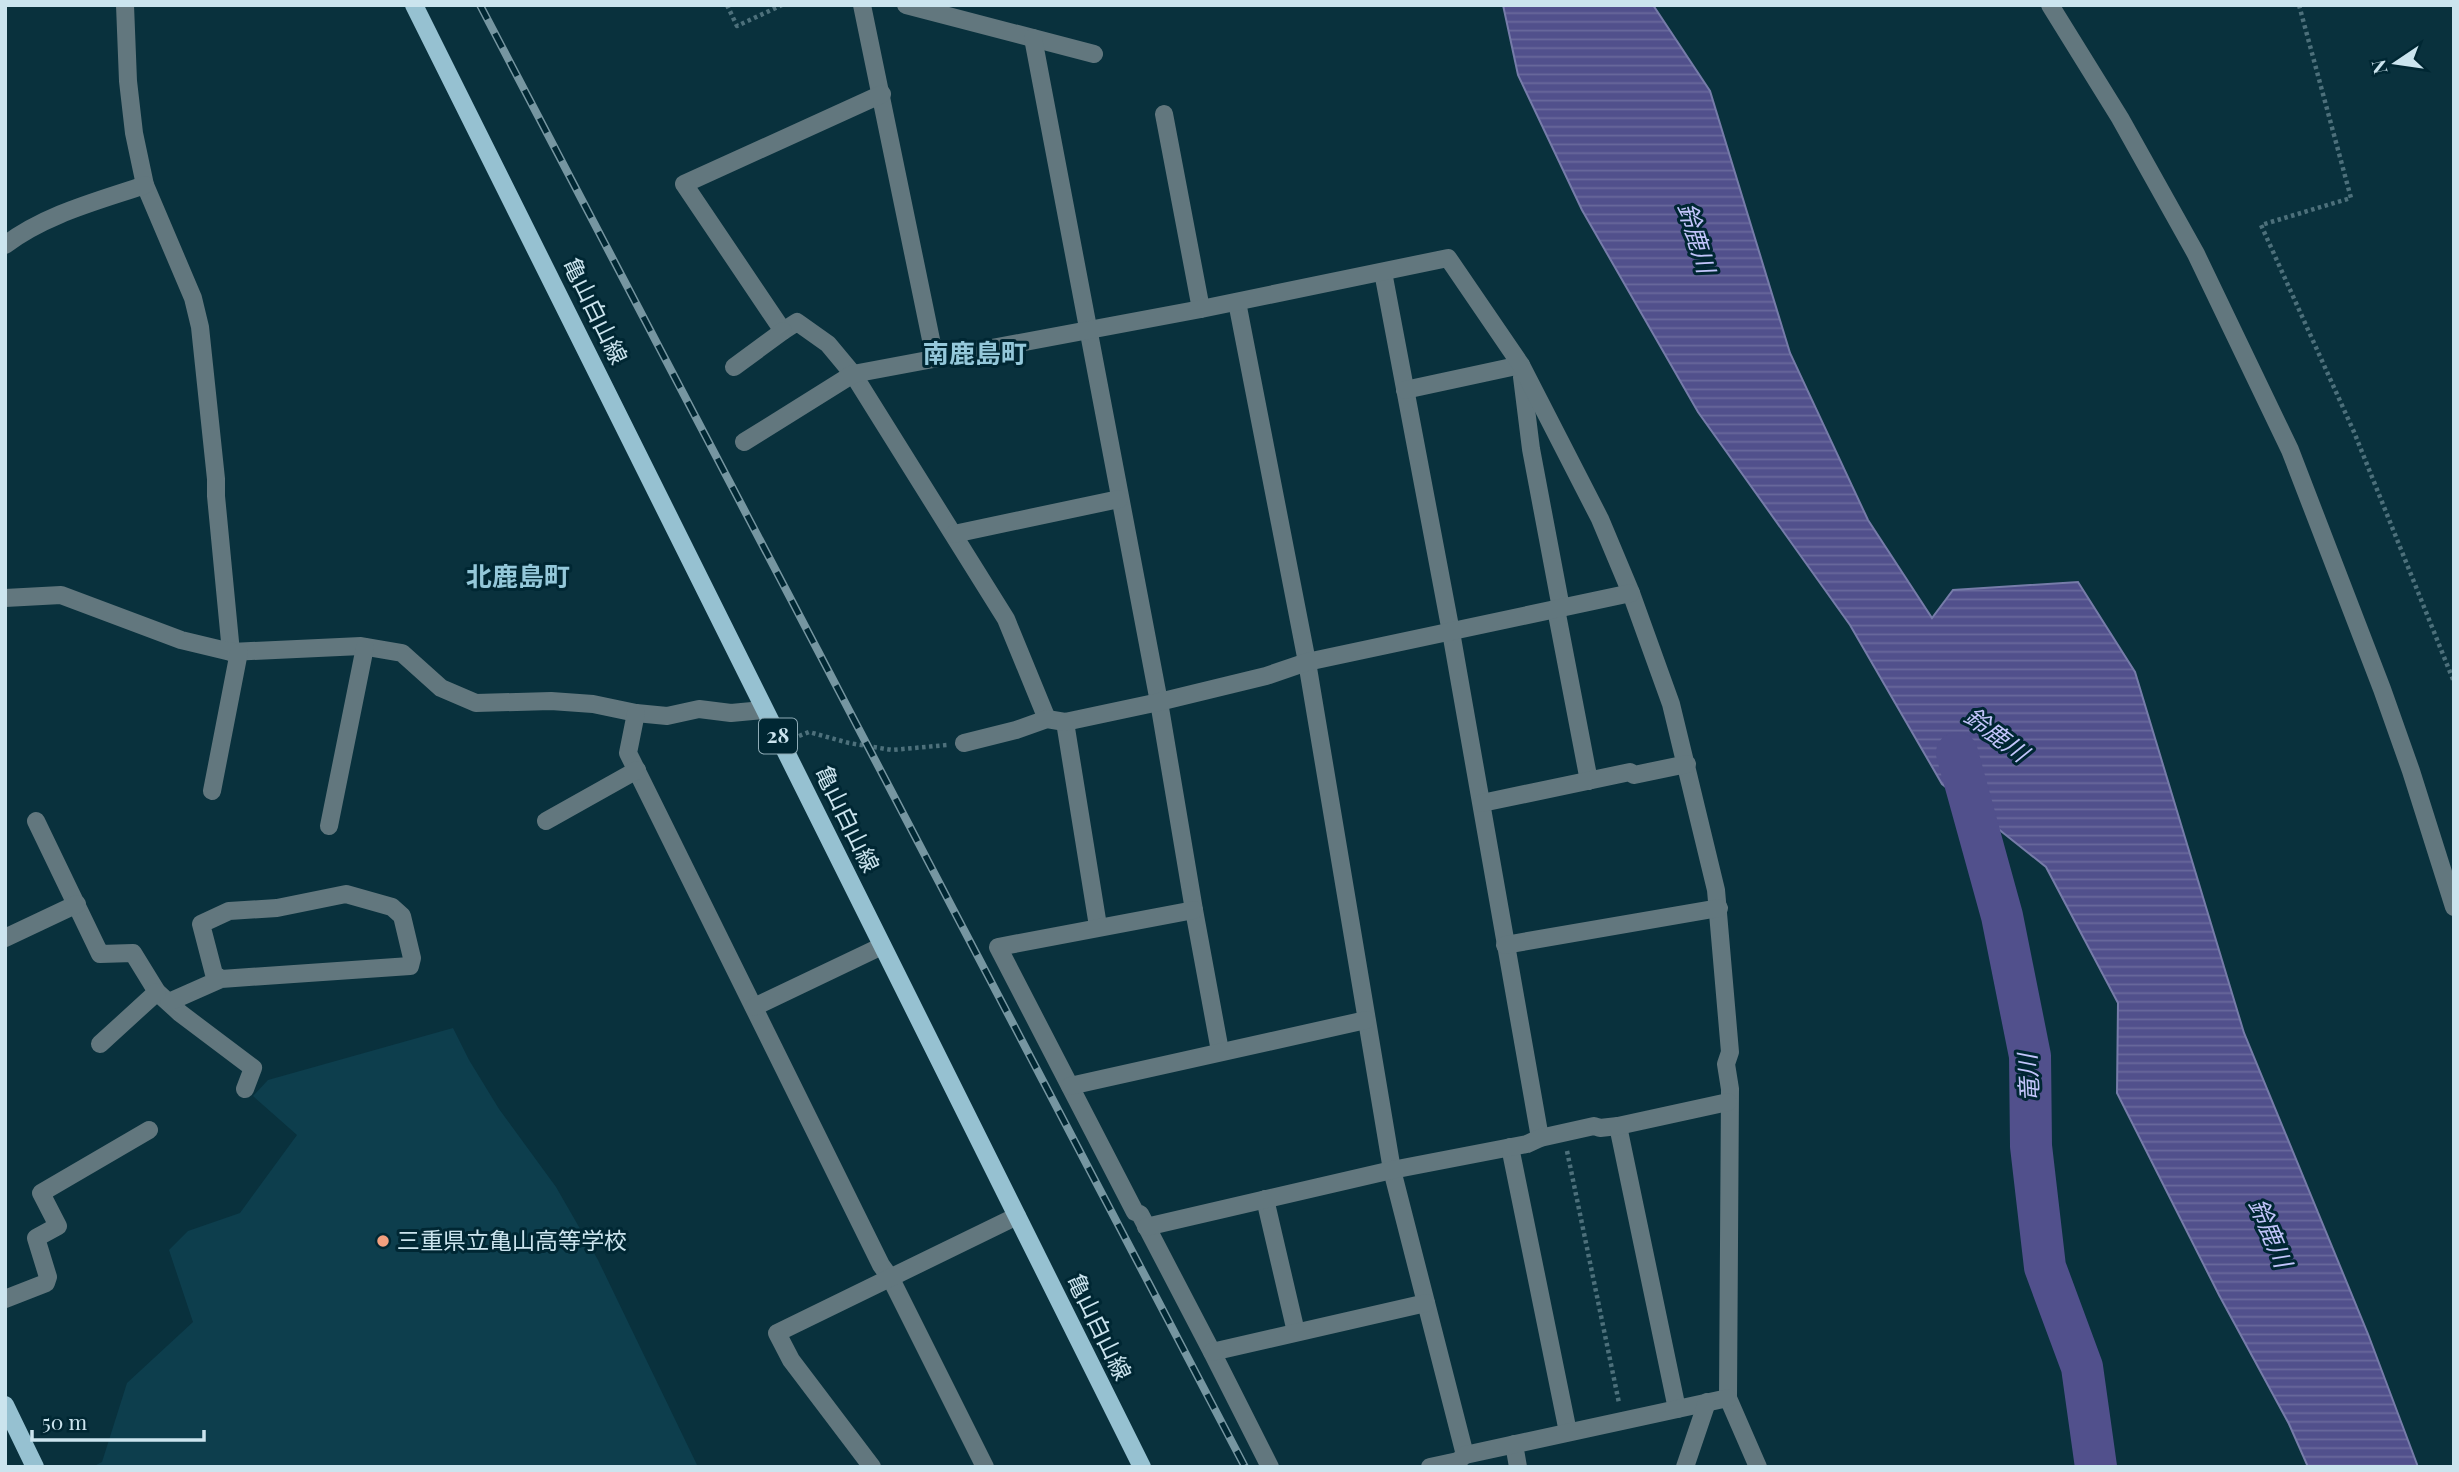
<svg xmlns="http://www.w3.org/2000/svg" width="2459" height="1472" font-family="'Playfair Display','Noto Sans JP',serif">
<style>
.built{fill:#0d3e4d}
.water{fill:url(#water-rules);stroke:#767ca9;stroke-width:2}
.lines{fill:none;stroke-linecap:round;stroke-linejoin:round}
.river{stroke:#51508c;stroke-width:42}
.path{stroke:#4d707b;stroke-width:4.5;stroke-dasharray:3.5 3.5;stroke-linecap:butt}
.minor{stroke:#62777e;stroke-width:18}
.major{stroke:#96c1d1;stroke-width:18}
.rail-casing{stroke:#7696a1;stroke-width:8}
.rail{stroke:#002733;stroke-width:5;stroke-dasharray:16;stroke-linecap:butt}
.poi-dot{fill:#f2a07f;stroke:#002733;stroke-width:2.5}
.labels{text-anchor:middle;stroke-width:6;stroke-linejoin:round;paint-order:stroke}
.shield{fill:#002733;stroke:#8eabb6;stroke-width:2}
.shield-label{font-size:21px;font-weight:bold;fill:#cbe4ee}
.street-label{font-size:23px;fill:#cbe4ee;stroke:#002733}
.poi-label{font-size:23px;fill:#cbe4ee;stroke:#002733;text-anchor:start}
.water-label{font-size:24px;font-style:italic;fill:#c2c5fb;stroke:#002733}
.quarter-label{font-size:26px;font-weight:bold;fill:#94c8da;stroke:#002733}
</style>
<defs>
<pattern id="water-rules" width="6" height="5" patternUnits="userSpaceOnUse" patternTransform="scale(1.75)"><rect width="6" height="5" fill="#51508c"/><path d="M0 2.5h6" fill="none" stroke="#69699c"/></pattern>
</defs>
<rect width="100%" height="100%" fill="#09313d"/>
<polygon class="built" points="453,1028 469,1060 499,1109 556,1187 598,1260 698,1467 92,1467 102,1462 127,1383 193,1322 169,1250 188,1231 240,1213 297,1135 253,1096 268,1080"/>
<polygon class="water" points="1503,5 1653,5 1710,91 1790,353 1868,520 1932,618 1953,590 2078,582 2135,672 2244,1033 2368,1334 2418,1467 2308,1467 2289,1424 2219,1295 2117,1093 2118,1003 2046,867 1942,784 1850,625 1698,412 1582,210 1518,75"/>
<g class="lines">
<polyline class="river" points="1957,753 2002,916 2030,1056 2031,1146 2045,1267 2082,1367 2096,1467"/>
<g class="path">
<polyline points="727,5 737,26 782,5"/>
<polyline points="2299,5 2351,198 2261,225 2354,432 2454,682"/>
<polyline points="799,736 809,732 849,743 892,750 947,745"/>
<polyline points="1567,1151 1619,1403"/>
</g>
<g class="minor">
<polyline points="125,5 128,81 134,133 145,185 193,298 200,327 216,479 216,496 231,652"/>
<polyline points="862,5 935,359"/>
<polyline points="906,5 1094,54"/>
<polyline points="2050,5 2120,118 2196,254 2290,450 2382,689 2411,771 2454,907"/>
<polyline points="1033,38 1159,702 1194,910 1220,1051"/>
<polyline points="882,94 684,184 783,331 797,322 828,344 853,374 1006,619 1047,719"/>
<polyline points="1164,114 1201,309"/>
<path d="M5 245C46 214 98 201 145 185"/>
<polyline points="1383,272 1451,632 1540,1138"/>
<polyline points="1237,302 1307,662 1392,1170 1465,1455"/>
<polyline points="734,367 783,331"/>
<polyline points="1522,377 1531,449 1561,608"/>
<polyline points="1405,390 1521,365"/>
<polyline points="744,442 853,374 1201,309 1448,258 1521,365 1600,519 1631,593 1671,704 1716,890 1730,1052 1726,1064 1730,1089 1728,1398 1758,1467"/>
<polyline points="954,534 1119,499"/>
<polyline points="5,598 61,595 181,640 231,652 361,646 402,653 441,688 476,703 551,701 593,704 636,713 667,716 699,709 731,713 763,710"/>
<polyline points="1556,609 1589,781"/>
<polyline points="636,713 628,753 881,1265 891,1279 985,1467"/>
<polyline points="1065,722 1098,926"/>
<polyline points="964,743 1016,730 1047,719 1065,722 1159,702 1266,676 1307,662 1631,593"/>
<polyline points="212,791 239,652"/>
<polyline points="1482,803 1630,772 1634,775 1687,764"/>
<polyline points="36,821 100,954 133,953 157,992 180,1013 253,1068 245,1089"/>
<polyline points="546,821 637,770"/>
<polyline points="329,826 365,647"/>
<polyline points="1194,910 998,947 1135,1212 1140,1214 1212,1352 1270,1467"/>
<polyline points="5,938 77,904"/>
<polyline points="1505,945 1719,908"/>
<polyline points="169,1002 221,979 410,966 412,958 402,916 392,907 346,894 277,908 229,911 201,924 214,974 221,979"/>
<polyline points="754,1007 882,946"/>
<polyline points="100,1044 157,992"/>
<polyline points="1070,1086 1366,1020"/>
<polyline points="1618,1126 1677,1409"/>
<polyline points="1510,1147 1568,1432"/>
<polyline points="1265,1199 1296,1332"/>
<polyline points="1146,1227 1392,1170 1527,1144 1540,1138 1594,1126 1600,1128 1618,1126 1728,1102"/>
<polyline points="5,1299 46,1283 48,1277 36,1238 58,1226 41,1193 149,1130"/>
<polyline points="1212,1352 1426,1303"/>
<polyline points="1514,1444 1518,1467"/>
<polyline points="872,1467 791,1360 777,1333 1017,1216"/>
<polyline points="1430,1467 1458,1461 1465,1455 1728,1398"/>
<polyline points="1685,1467 1707,1402"/>
</g>
<g class="major">
<polyline points="414,5 1142,1467"/>
<polyline points="5,1405 35,1467"/>
</g>
<defs>
<polyline id="rail" points="480,5 1245,1467"/>
</defs>
<use href="#rail" class="rail-casing"/>
<use href="#rail" class="rail"/>
</g>
<circle class="poi-dot" cx="383" cy="1241" r="7"/>
<g class="labels">
<rect class="shield" x="759" y="718.5" width="38" height="35" rx="5"/>
<g class="shield-label">
<text x="778" y="743">28</text>
</g>
<g class="street-label">
<text transform="translate(595 311) rotate(64)" y="8">亀山白山線</text>
<text transform="translate(847 819) rotate(64)" y="8">亀山白山線</text>
<text transform="translate(1099 1327) rotate(64)" y="8">亀山白山線</text>
</g>
<g class="poi-label">
<text x="397" y="1249">三重県立亀山高等学校</text>
</g>
<g class="water-label">
<text transform="translate(1696 238) rotate(73)" y="8">鈴鹿川</text>
<text transform="translate(1996 735) rotate(37)" y="8">鈴鹿川</text>
<text transform="translate(2029 1078) rotate(-93)" y="8">竜川</text>
<text transform="translate(2270 1233) rotate(67)" y="8">鈴鹿川</text>
</g>
<g class="quarter-label">
<text x="975" y="363">南鹿島町</text>
<text x="518" y="586">北鹿島町</text>
</g>
</g>
<rect width="2459" height="1472" fill="none" stroke="#cbe4ee" stroke-width="14"/>
<g transform="translate(2396 63) rotate(257)" stroke="#002733" stroke-width="5" paint-order="stroke">
<path d="M0-5L12 26L0 18L-12 26Z" fill="#cbe4ee"/>
<text y="-10" font-size="19" font-weight="bold" text-anchor="middle" fill="#cbe4ee">N</text>
</g>
<path d="M32 1430v10h172v-10" fill="none" stroke="#cbe4ee" stroke-width="3.5"/>
<text x="42" y="1430" font-size="21" fill="#cbe4ee" stroke="#002733" stroke-width="5" paint-order="stroke">50 m</text>
</svg>
